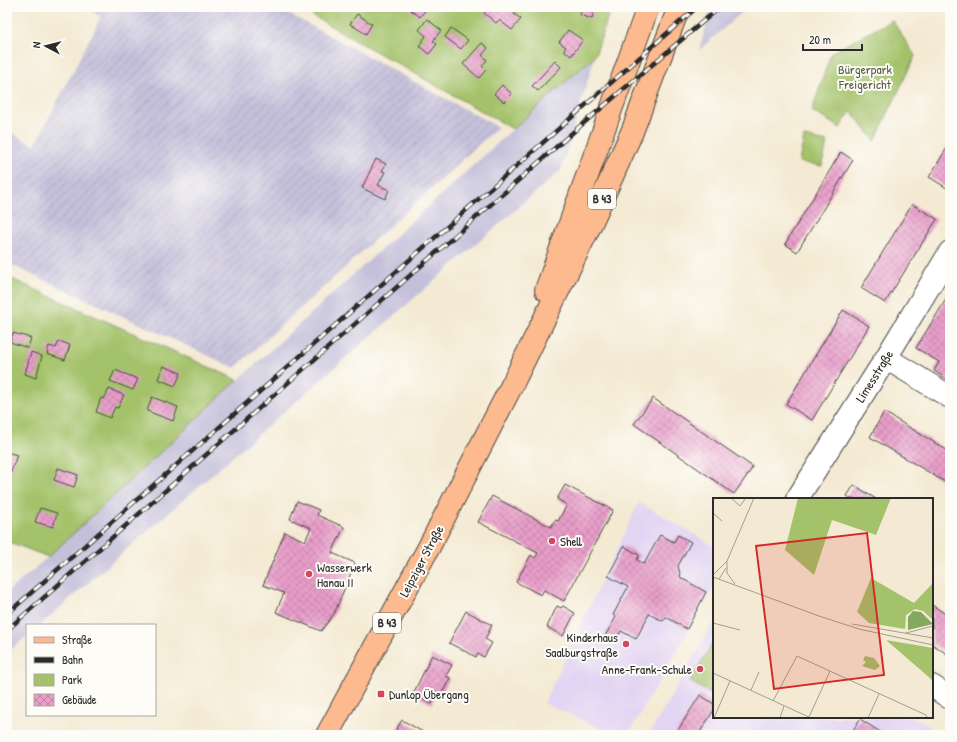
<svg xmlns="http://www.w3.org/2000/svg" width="957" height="742" viewBox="0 0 957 742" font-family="'Patrick Hand',sans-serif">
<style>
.built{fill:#e2d4f3}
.industrial{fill:url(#industrial-furrows)}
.railway{fill:#c5c0da}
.green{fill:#a4c26a;stroke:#68764a}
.building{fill:url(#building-cross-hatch)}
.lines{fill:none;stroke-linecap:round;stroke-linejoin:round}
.minor-casing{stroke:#494844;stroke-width:24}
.major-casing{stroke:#494844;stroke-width:24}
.highway-casing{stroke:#494844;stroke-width:24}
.minor{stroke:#fff;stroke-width:22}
.major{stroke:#fcba8e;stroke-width:22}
.highway{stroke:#fcba8e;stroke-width:22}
.rail-casing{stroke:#2b2b2b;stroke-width:4.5}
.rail{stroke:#fdfcf7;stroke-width:3;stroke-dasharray:9;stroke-linecap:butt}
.poi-dot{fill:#d1495b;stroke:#fdfcf7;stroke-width:1.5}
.labels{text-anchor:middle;stroke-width:4;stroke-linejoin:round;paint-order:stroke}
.shield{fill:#fdfcf7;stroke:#6a6a68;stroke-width:1}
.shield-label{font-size:12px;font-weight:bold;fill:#2b2b2b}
.park-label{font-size:13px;fill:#556041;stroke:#fdfcf7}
.street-label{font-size:13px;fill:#2b2b2b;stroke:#fdfcf7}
.poi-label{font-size:13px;fill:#2b2b2b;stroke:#fdfcf7;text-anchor:start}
.inset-road{fill:none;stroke:#a49e90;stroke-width:1}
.view{fill:#d62828;fill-opacity:0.15;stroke:#d62828;stroke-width:2}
.inset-edge{fill:none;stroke:#2b2b2b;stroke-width:2}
</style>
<defs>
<pattern id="industrial-furrows" width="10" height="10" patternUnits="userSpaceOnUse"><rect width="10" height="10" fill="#c5c0da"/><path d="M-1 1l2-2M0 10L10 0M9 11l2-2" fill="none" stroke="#a9a5bb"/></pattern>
<pattern id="building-cross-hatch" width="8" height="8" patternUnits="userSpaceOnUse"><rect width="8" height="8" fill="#e99eca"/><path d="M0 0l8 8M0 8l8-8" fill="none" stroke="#bd81a4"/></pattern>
</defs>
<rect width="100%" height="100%" fill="#fdfcf7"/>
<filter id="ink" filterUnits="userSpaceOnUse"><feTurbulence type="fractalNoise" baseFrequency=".025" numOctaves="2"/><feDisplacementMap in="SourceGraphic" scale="8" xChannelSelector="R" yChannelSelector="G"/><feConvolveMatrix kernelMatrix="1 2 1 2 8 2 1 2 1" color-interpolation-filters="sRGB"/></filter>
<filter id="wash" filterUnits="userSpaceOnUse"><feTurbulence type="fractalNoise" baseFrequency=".012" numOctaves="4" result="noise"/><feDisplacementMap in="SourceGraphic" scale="16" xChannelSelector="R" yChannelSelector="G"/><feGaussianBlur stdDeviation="0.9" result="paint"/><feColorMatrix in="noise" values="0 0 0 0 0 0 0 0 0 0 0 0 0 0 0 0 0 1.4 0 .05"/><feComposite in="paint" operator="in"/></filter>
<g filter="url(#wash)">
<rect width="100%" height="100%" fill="#f4ead3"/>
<!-- built -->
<path class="built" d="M639,502L714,546V586L628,735H615L544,703Z
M714,621V717H914L943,735H649Z"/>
<!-- industrial -->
<path class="industrial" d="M85,7H284L282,10L498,127L235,368L7,263V131L35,145L101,17Z"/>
<!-- railway -->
<path class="railway" d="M711,7H748L699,50L706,26Z
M595,56L561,170L40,625H27V636L7,653V592L48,557L238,380L513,129Z"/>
<!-- green -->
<path class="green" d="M300,7H611L595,56L513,129L299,8Z
M892,20L915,56L875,141L851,111L840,128L812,111L831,53Z
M804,137L827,142L822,166L799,162Z
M7,277L238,380L48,557L7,541Z
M714,641V696L690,681Z"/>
<g id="blocks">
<!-- building -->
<path class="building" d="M407,7H428L420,17Z
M489,7H519L514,14L521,19L512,30L499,20L496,23L484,13Z
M583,7H595L592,19L580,15Z
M357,14L372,24L366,34L350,24Z
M427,19L441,30L433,41L437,44L429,54L419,46L426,36L419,30Z
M451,28L468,40L461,49L445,37Z
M568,30L583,40L571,56L564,50L566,47L559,42Z
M482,43L488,48L482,55L487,60L482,66L486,70L479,78L463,64Z
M555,61L561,67L538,91L532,86Z
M502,85L512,94L504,102L494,94Z
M950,143V190L929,177Z
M841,152L853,160L797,252L785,244Z
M376,159L386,164L382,171L385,172L378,185L389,190L385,199L362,188Z
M912,204L937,219L885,303L861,288Z
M950,293V344L948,347L950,348V381L934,371L939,362L916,348Z
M843,310L869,326L812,420L786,404Z
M13,333L31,338L28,348L10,342Z
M59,341L70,345L65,360L47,354L49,346L56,348Z
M31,352L42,356L36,378L25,374Z
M163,366L181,373L175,386L158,379Z
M115,370L138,379L133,390L110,381Z
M109,389L124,395L118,408L115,407L110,418L96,412L101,398L104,399Z
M152,397L178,407L173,421L147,411Z
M653,398L753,467L734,494L634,424Z
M884,412L950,452V485L870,437Z
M7,452L17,455L11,472L7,471Z
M58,468L78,475L74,487L54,480Z
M565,485L613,510L564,601L544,590L541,595L516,582L531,555L535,558L538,553L478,522L492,496L551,527L555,520L558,521L567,505L557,499Z
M854,485L876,499H851L847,496Z
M297,501L319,510L317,515L344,527L332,553L355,563L334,614L321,631L276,612L284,593L263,585L285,532L305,541L311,528L290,519Z
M40,508L57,513L53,527L35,522Z
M660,535L674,542L678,535L691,542L678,566L681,578L706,592L687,629L666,617L663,621L649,614L636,639L621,631L615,641L605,636L616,617L613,615L628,587L608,576L624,546L639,555L637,560L644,564Z
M932,605L950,617V656L932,644Z
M557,606L561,608L563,606L575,613L563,636L547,627Z
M466,611L492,625L485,639L492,643L484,657L478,654L476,657L449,643Z
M432,655L452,665L446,676L450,678L440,697L436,695L432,704L413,694Z
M700,695L714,704V710L698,735H675Z
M860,719L885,735H850Z
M402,720L428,735H393Z"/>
</g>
</g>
<g filter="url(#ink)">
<use href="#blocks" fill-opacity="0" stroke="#494844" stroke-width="1"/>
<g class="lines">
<defs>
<path id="minor" d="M886,358L950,397
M797,499L886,358L950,252
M932,686L950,698"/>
<path id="major" d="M327,735L429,547L512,385"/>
<path id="highway" d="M546,290L648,7
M512,385L589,228L632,132L679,7"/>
</defs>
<!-- minor casing -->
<use href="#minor" class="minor-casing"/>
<!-- major casing -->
<use href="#major" class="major-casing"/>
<!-- highway casing -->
<use href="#highway" class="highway-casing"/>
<!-- minor -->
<use href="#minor" class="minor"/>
<!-- major -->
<use href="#major" class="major"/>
<!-- highway -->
<use href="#highway" class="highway"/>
<defs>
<path id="rail" d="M7,614L697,7
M7,630L572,133L720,7"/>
</defs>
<!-- rail casing -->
<use href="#rail" class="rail-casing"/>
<!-- rail -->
<use href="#rail" class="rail"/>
</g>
</g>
<!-- markers -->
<g class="poi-dot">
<circle cx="552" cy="541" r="4"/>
<circle cx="309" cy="574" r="4"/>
<circle cx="626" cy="644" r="4"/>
<circle cx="700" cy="669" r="4"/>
<rect x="377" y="690" width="8" height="8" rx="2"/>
</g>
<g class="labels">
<!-- shield labels -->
<g class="shield">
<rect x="588" y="189" width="28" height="20" rx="3"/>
<rect x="373" y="613" width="28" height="20" rx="3"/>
</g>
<g class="shield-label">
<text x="602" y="203">B 43</text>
<text x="387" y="627">B 43</text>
</g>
<!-- park labels -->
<g class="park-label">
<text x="865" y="74">Bürgerpark<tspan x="865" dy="15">Freigericht</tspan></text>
</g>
<!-- street labels -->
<g class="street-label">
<text transform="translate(874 376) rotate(-58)" y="5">Limesstraße</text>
<text transform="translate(421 561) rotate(-62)" y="5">Leipziger Straße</text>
</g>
<!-- poi labels -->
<g class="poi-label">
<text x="560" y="546">Shell</text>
<text x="317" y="572">Wasserwerk<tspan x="317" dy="15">Hanau II</tspan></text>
<text x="618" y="642" text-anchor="end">Kinderhaus<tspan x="618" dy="15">Saalburgstraße</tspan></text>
<text x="692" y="674" text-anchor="end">Anne-Frank-Schule</text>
<text x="389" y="699">Dunlop Übergang</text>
</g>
</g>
<!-- overview -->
<g transform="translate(713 498)">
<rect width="220" height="220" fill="#f4ead3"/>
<path d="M173,142L220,150V183L210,174Z" fill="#a4c26a"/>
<path d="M200,113L208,114L220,126L195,132V119Z" fill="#83a85e"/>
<path d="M85,0H178L163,37L119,22L101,77L72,52ZM158,80L201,105L220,85V122L210,113L202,111L193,117L192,131L156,125L144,114ZM152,158L161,160L167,168L162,172L149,168L153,164L150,162Z" fill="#a4c26a"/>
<path class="inset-road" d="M18,0L27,8L33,0M0,15L9,23M14,63V75L22,86M0,77L14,63L41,0M0,79L106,118M6,81L13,70M106,118L146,131L220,147M0,125L27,132M139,126L220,140M193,135L220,128M0,175L98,220M38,192L46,174M60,203L84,158L213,217L214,220M96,219L117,173M1,220L17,183M67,220L71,208M155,220L166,196"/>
<path class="view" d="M154,35L171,177L61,191L43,48Z"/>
<rect width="220" height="220" class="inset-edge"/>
</g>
<!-- margin -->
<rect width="957" height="742" fill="none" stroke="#fdfcf7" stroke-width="24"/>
<!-- legend -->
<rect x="26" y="624" width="130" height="92" fill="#fdfcf7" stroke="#a9a8a5"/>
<rect x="34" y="637" width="20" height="6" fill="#fcba8e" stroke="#a9a8a5"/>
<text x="62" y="644" font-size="12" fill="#2b2b2b">Straße</text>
<rect x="34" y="657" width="20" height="6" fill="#2b2b2b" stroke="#a9a8a5"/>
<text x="62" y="664" font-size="12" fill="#2b2b2b">Bahn</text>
<rect x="34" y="674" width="20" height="12" fill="#a4c26a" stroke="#a9a8a5"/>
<text x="62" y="684" font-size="12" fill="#2b2b2b">Park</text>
<rect x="34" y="694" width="20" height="12" fill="url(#building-cross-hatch)" stroke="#a9a8a5"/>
<text x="62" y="704" font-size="12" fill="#2b2b2b">Gebäude</text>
<!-- north arrow -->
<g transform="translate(46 46) rotate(277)" stroke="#fdfcf7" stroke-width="3" paint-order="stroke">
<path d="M0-3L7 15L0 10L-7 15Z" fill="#2b2b2b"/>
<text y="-6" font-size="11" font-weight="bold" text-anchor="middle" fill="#2b2b2b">N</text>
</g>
<!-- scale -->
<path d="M803 44v6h59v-6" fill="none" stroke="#2b2b2b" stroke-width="2"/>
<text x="809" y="44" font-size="12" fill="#2b2b2b" stroke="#fdfcf7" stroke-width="3" paint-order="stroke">20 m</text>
</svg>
